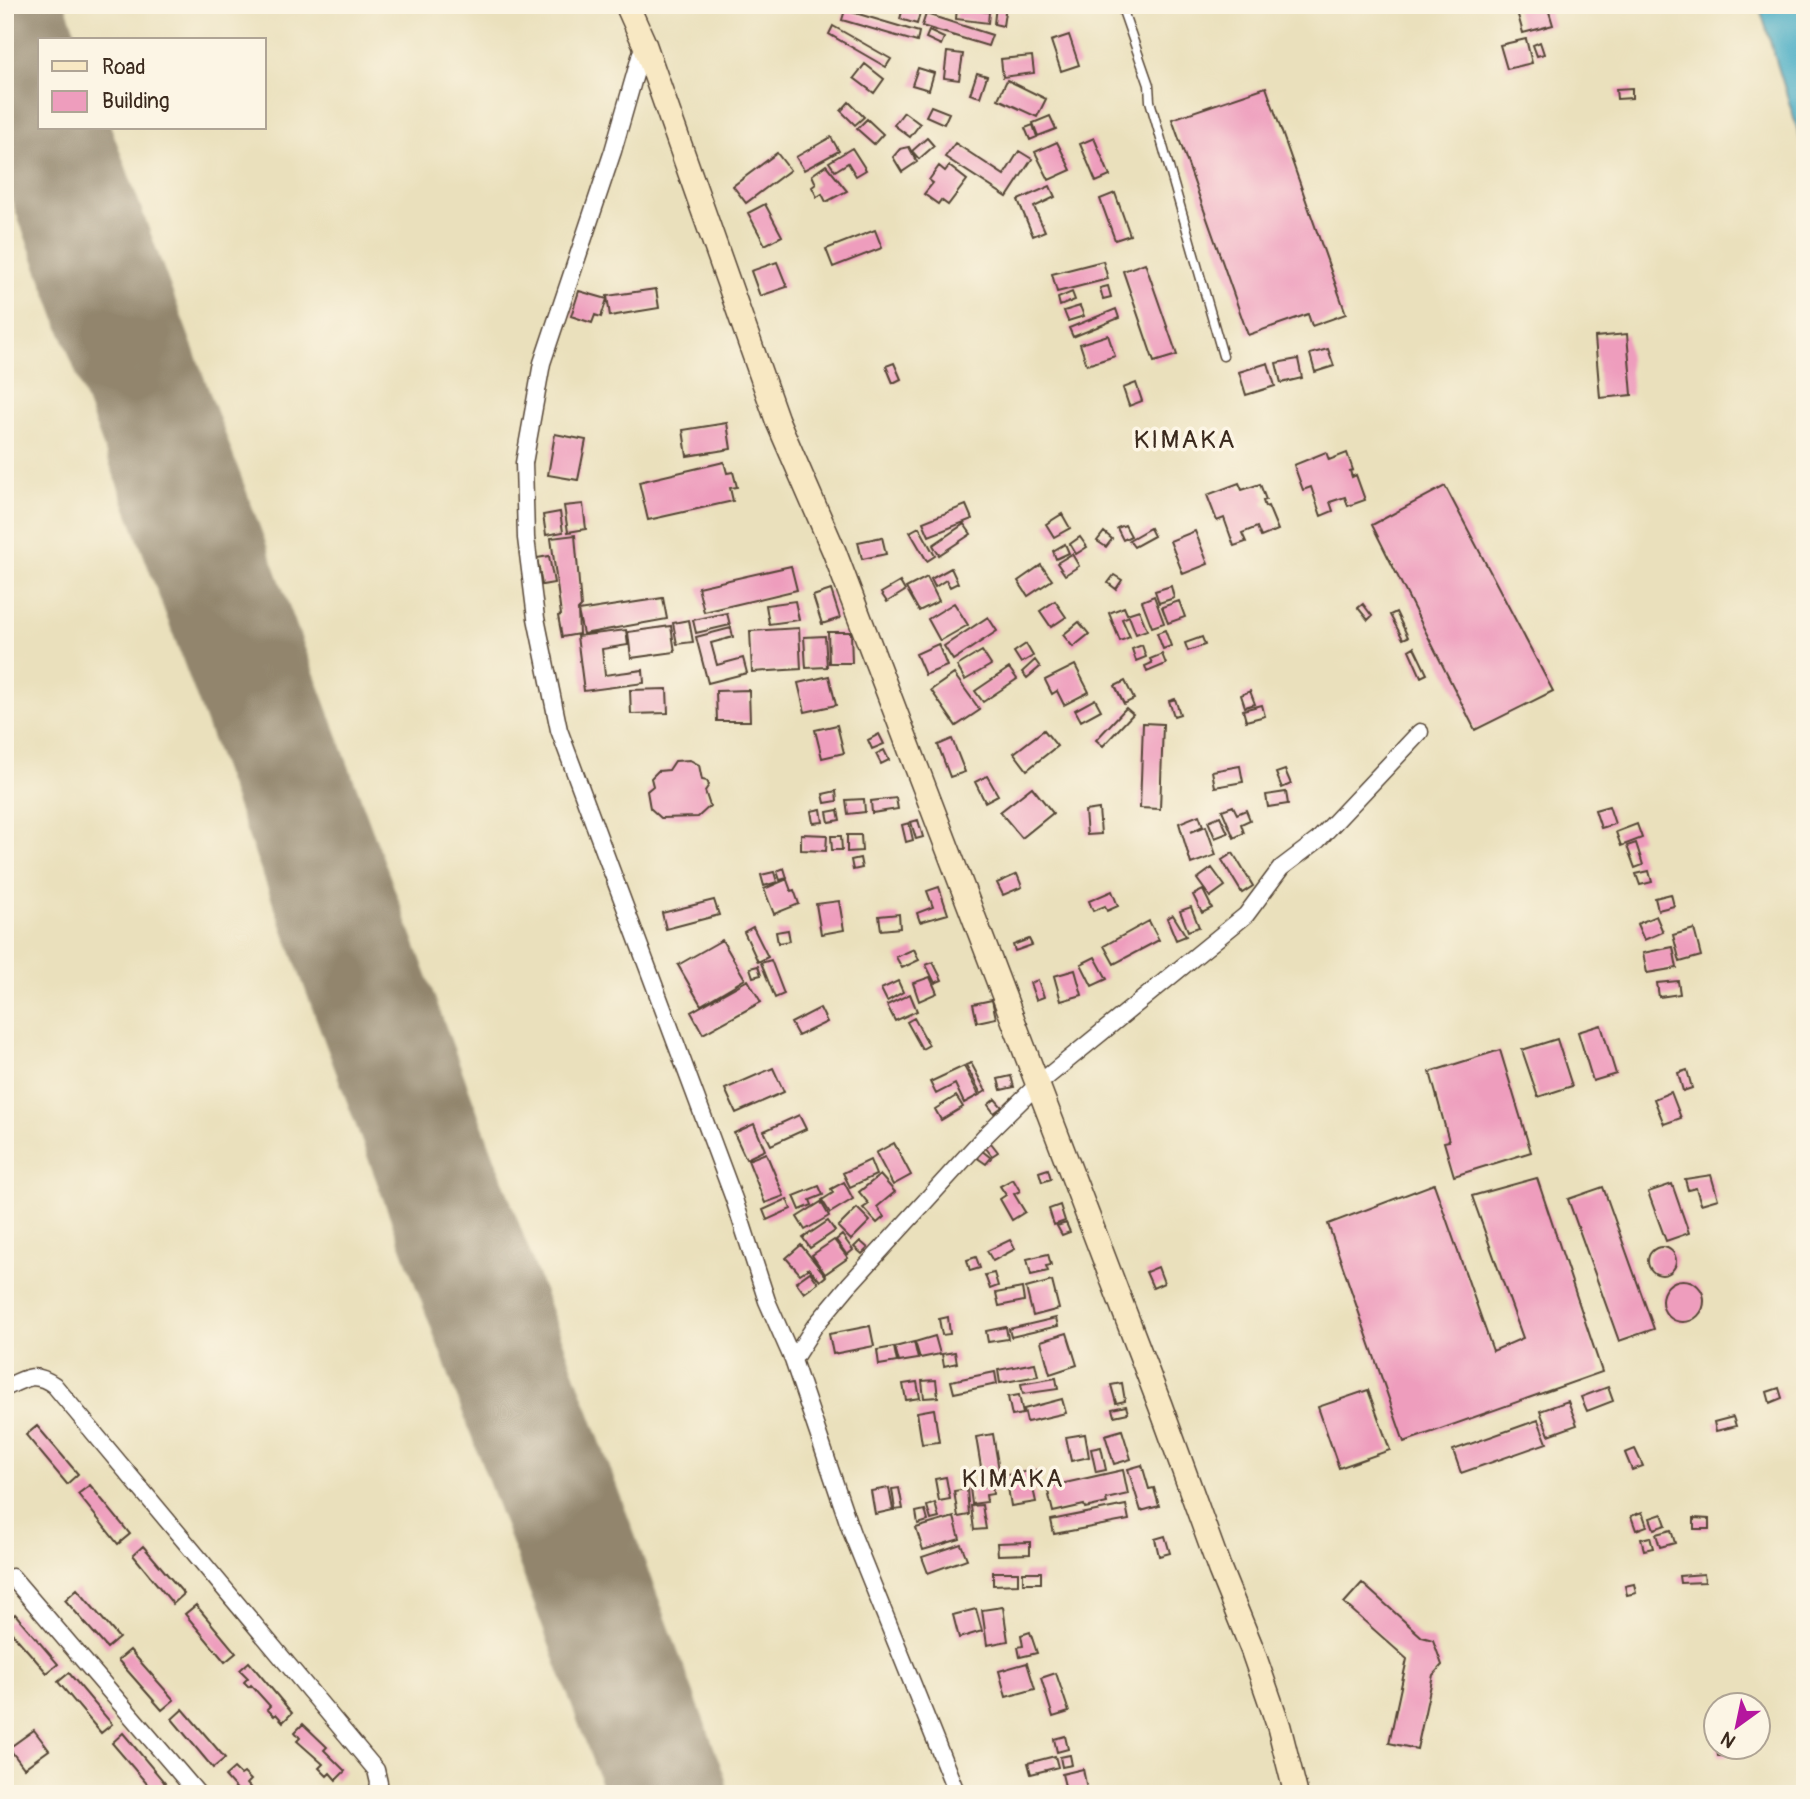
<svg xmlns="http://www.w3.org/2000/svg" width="1810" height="1799" viewBox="0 0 1810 1799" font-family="Pangolin,sans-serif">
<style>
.water{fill:#45abc4;stroke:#406a71;stroke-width:2}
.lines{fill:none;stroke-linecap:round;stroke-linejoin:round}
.runway{stroke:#92856d;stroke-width:119}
.building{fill:#ee9dbd}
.service-casing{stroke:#554536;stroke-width:11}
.minor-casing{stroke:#554536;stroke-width:19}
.secondary-casing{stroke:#554536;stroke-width:26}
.service{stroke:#fff;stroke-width:8}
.minor{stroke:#fff;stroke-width:16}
.secondary{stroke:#f8e8c3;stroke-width:23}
.labels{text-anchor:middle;stroke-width:7;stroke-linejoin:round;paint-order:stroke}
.quarter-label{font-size:26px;letter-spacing:2px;fill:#3b2a1e;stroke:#fcf5e5}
</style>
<rect width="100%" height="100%" fill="#fcf5e5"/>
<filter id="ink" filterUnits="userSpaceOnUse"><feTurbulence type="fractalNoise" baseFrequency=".0143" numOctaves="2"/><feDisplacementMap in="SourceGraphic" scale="14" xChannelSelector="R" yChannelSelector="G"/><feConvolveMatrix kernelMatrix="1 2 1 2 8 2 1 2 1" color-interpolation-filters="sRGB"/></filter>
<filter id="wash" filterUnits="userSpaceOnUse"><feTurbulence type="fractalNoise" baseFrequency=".00686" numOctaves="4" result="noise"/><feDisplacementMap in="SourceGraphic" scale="28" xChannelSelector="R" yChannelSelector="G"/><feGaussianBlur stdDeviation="1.57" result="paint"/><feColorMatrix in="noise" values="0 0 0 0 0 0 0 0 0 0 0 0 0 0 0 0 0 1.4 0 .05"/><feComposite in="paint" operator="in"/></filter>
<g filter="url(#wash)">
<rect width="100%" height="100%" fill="#eae0bc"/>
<!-- water -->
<path class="water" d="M1759,5H1805V154Z"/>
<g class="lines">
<!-- runway -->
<path class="runway" d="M5,13L40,107
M48,128L668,1794"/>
</g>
<g id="blocks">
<!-- building -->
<path class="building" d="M996,5H1006L1003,26L994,24Z
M1525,5H1547L1553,25L1523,33L1516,8Z
M903,8L920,13L917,24L900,19Z
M957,8L989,12L988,23L956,19Z
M845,10L919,32L917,42L842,20Z
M926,14L992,35L988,46L922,26Z
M833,26L891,59L886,67L829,34Z
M929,31L944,38L941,45L926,38Z
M1069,35L1079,65L1061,71L1051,41Z
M1526,39L1532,63L1507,69L1500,45Z
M1540,42L1544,54L1537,56L1533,45Z
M947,52L963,54L959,80L944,78Z
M1032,56L1034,73L1003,77L1001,59Z
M865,64L884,79L874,93L854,78Z
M918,68L934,73L929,90L912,85Z
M977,73L987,76L980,97L970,94Z
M1007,80L1046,99L1037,117L998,99Z
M1266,87L1346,314L1312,326L1308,314L1248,335L1172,119Z
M1632,88V98L1617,99L1616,89Z
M849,102L864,117L855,125L841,111Z
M931,106L949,113L944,124L926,116Z
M904,112L920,124L910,137L894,125Z
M1050,116L1056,129L1038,136L1033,123Z
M867,119L883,134L874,144L857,129Z
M1033,125L1037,137L1030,140L1025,128Z
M831,137L839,151L804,170L796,157Z
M927,138L934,146L919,159L912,151Z
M1094,138L1110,176L1096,182L1080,144Z
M1057,142L1071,170L1049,180L1035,152Z
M955,143L1004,175L1019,151L1032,159L1007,197L945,157Z
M909,147L917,162L902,172L893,157L900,149Z
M852,148L866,170L856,176L848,163L835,171L829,162Z
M777,153L790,170L746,203L733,186Z
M826,165L847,191L826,202L822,194L817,197L812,187L816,184L812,175Z
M939,166L945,171L949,166L967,180L948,205L941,200L938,204L924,194L933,183L929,180Z
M1050,186L1055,197L1034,207L1045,231L1033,236L1018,200Z
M1115,193L1130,235L1115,240L1100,199Z
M765,204L782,236L765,245L748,213Z
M875,230L882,248L833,267L826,249Z
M1103,261L1108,279L1057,292L1052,274Z
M777,262L787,287L760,296L751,271Z
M1145,263L1177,355L1154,362L1123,271Z
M1108,286L1111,297L1103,299L1100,288Z
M656,289L659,308L610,316L607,296Z
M579,291L607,299L601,317L595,315L592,323L571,316Z
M1072,292L1075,300L1060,306L1058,298Z
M1080,306L1084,316L1068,321L1064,311Z
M1116,309L1119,318L1073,337L1069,328Z
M1627,334L1632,395L1600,398L1595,337Z
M1108,335L1115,356L1087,365L1080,344Z
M1328,349L1334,366L1315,372L1310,354Z
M1298,359L1302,378L1281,383L1276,363Z
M894,363L901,379L893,383L886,366Z
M1268,363L1275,386L1246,395L1239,372Z
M1136,383L1142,401L1129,406L1123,388Z
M727,423L731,449L687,456L683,430Z
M555,434L586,440L578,480L548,475Z
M1326,452L1329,460L1347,453L1353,470L1350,471L1352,477L1356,475L1365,500L1348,506L1345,497L1330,502L1333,511L1321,516L1311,487L1303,490L1294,465Z
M724,462L727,473L733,472L737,487L730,488L733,501L648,520L639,482Z
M1239,483L1242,490L1260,484L1266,500L1263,501L1265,507L1268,506L1278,530L1261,537L1257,527L1242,533L1246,542L1234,546L1224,518L1217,521L1207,495Z
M1445,486L1553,691L1475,730L1372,525Z
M583,504L586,529L568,532L564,506Z
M966,505L972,519L929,536L923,522Z
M560,512L563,532L546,535L543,515Z
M1062,514L1070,528L1054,537L1046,524Z
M964,524L971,534L939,555L933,545Z
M1125,525L1131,536L1123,540L1117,528Z
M919,527L935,556L927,561L910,532Z
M1150,528L1154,536L1134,547L1129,540Z
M1195,531L1208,564L1183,574L1170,541Z
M1104,532L1112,539L1106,547L1097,541Z
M575,535L581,607L578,610L579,634L562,637L558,616L561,615L551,538Z
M882,537L886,554L862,559L858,542Z
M1080,537L1087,547L1076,554L1070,544Z
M1065,544L1069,553L1056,559L1053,551Z
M1072,554L1079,566L1065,575L1057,563Z
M549,556L554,583L542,585L537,558Z
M1041,565L1052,580L1028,596L1018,581Z
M791,566L797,590L704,612L698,587Z
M951,568L958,583L950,587L946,580L935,587L931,579Z
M1114,575L1122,580L1116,589L1108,583Z
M927,577L939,601L919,611L906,588Z
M900,582L905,591L887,602L881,593Z
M1171,586L1174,598L1159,603L1155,591Z
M831,590L840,618L822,624L813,596Z
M1154,596L1164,623L1152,627L1142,601Z
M663,598L667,619L583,634L578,611Z
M795,601L799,620L769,624L766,605Z
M1055,601L1066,617L1051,627L1040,611Z
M1179,601L1185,617L1168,623L1162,607Z
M954,603L968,625L940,641L928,619Z
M1363,604L1372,616L1368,620L1358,608Z
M1124,607L1127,614L1139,610L1147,630L1136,634L1129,616L1122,619L1130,637L1120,641L1109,613Z
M1396,612L1408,637L1403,639L1390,615Z
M727,613L730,625L696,633L693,620Z
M988,617L997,631L953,660L944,646Z
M689,620L693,642L677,644L673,623Z
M1079,622L1089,634L1073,647L1063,635Z
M671,626L675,652L631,658L628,632Z
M731,628L733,637L711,643L717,665L743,658L747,673L708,683L696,637Z
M799,628L801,669L752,672L750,631Z
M626,630L628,645L602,649L605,675L643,670L644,683L584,691L577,636Z
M1165,630L1171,646L1163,649L1157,633Z
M828,632H851L852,663H829Z
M825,636L827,667L806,668L804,637Z
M1202,637L1205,645L1188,651L1185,643Z
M938,644L947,666L925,675L916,654Z
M1026,644L1033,656L1021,663L1014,652Z
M1142,645L1146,657L1136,661L1132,649Z
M1414,647L1427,674L1421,677L1409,650Z
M982,651L991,665L965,680L957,666Z
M1162,654L1166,664L1147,672L1145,666L1152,663L1150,659Z
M1035,660L1040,667L1027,678L1022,672Z
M1075,665L1089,692L1064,705L1057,691L1052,694L1045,680Z
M1009,668L1017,679L983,702L975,691Z
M954,674L980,710L956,726L931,690Z
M829,676L836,705L805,712L798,683Z
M1125,681L1134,699L1124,704L1115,686Z
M667,689L668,713L631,714L630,690Z
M749,690L750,721H717L716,691Z
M1250,691L1255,704L1245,707L1241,695Z
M1095,699L1101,710L1081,721L1075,710Z
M1175,699L1180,714L1174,716L1169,701Z
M1262,705L1265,716L1246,721L1243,710Z
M1126,708L1133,714L1103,746L1096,740Z
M1143,723L1163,724L1160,809L1140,808Z
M837,725L844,753L822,758L815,730Z
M1044,730L1057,746L1027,770L1014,753Z
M879,734L884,744L872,749L868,740Z
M952,739L965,772L950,777L938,745Z
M884,750L889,760L881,764L876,754Z
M690,760L699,765L702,780L707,781L709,785L705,791L710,806L698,817L661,818L650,808L647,791L653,786L651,778L658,771L669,770L675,761Z
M1240,766L1243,782L1215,787L1212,771Z
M1285,770L1291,784L1282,788L1276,773Z
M987,776L998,795L985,802L975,782Z
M1032,787L1053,813L1022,838L1000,812Z
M836,791L837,801L825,803L823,794Z
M1286,792L1288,804L1268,807L1266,795Z
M896,798L898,809L872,813L871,801Z
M864,799L865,812L848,814L846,800Z
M1233,806L1237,814L1246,810L1250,820L1241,824L1244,833L1234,838L1222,810Z
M1609,806L1615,824L1601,828L1595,810Z
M821,809L823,822L813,823L811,811Z
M1099,809L1101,834L1087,835L1085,811Z
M838,810L840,820L829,822L827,812Z
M1199,815L1203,826L1191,832L1206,826L1216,855L1191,864L1179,823Z
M1220,816L1228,833L1215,838L1208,821Z
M918,820L923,837L916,839L911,822Z
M909,823L913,840L906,842L902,825Z
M1637,824L1642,838L1621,846L1616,832Z
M801,834L827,835L826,851L801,850Z
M847,835H861L862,851L847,852Z
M831,836H841L842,850H832Z
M1636,843L1643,865L1635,868L1627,846Z
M1233,853L1253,886L1242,893L1222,860Z
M860,858L862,868L853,870L851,860Z
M784,868L787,878L780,880L777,871Z
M1212,868L1225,886L1210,897L1197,879Z
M1649,871L1652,882L1640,885L1636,874Z
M774,872L777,882L764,886L761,875Z
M1017,874L1022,887L1003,895L997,883Z
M785,880H787L791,891L794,890L799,904L774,914L764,889Z
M939,887L948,914L920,922L917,913L933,907L927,891Z
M1203,890L1212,908L1202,913L1193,895Z
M1112,891L1118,906L1107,911L1105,906L1093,911L1089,901Z
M1671,894L1674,906L1658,910L1655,898Z
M714,900L719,915L666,929L662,913Z
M839,901L844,930L821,934L816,904Z
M1191,907L1199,927L1188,931L1180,911Z
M899,914L900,928L881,930L879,916Z
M1173,915L1186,936L1176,940L1167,918Z
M1656,916L1663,932L1644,940L1637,924Z
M1149,921L1159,940L1114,964L1104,946Z
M753,927L768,957L758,962L744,932Z
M1694,929L1701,956L1680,962L1673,935Z
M788,930L790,941L778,943L776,932Z
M1029,939L1032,945L1015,951L1013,945Z
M722,940L745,979L701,1005L678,965Z
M1673,947L1677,968L1647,973L1643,953Z
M914,949L919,960L902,968L896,957Z
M1095,957L1107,979L1092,986L1081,964Z
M771,960L784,994L775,998L761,963Z
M933,962L942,980L935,983L926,965Z
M758,966L761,975L753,977L750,968Z
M1075,970L1082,995L1061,1001L1054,976Z
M930,977L937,993L919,1001L913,983Z
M748,980L761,1002L703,1034L691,1012Z
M1038,980L1044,997L1036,1000L1030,983Z
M898,981L903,992L887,1001L881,989Z
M1678,981L1680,994L1659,997L1657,983Z
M910,994L917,1011L895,1021L887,1005Z
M992,1000L996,1018L977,1022L973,1004Z
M820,1008L827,1022L798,1036L791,1023Z
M914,1018L929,1045L922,1049L907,1022Z
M1601,1025L1616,1074L1593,1081L1578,1032Z
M1557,1039L1572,1086L1538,1097L1522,1050Z
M1500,1050L1531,1152L1454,1176L1444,1142L1449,1141L1430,1072Z
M971,1063L986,1091L981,1094L966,1065Z
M964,1066L979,1095L964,1103L955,1084L936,1094L930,1082Z
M773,1068L784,1092L736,1113L725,1089Z
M1687,1070L1692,1088L1683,1091L1678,1073Z
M1011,1076L1014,1087L1001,1090L998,1079Z
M1671,1092L1681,1118L1664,1124L1654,1099Z
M956,1096L963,1107L941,1120L935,1109Z
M995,1099L1002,1107L994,1113L988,1105Z
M799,1115L806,1129L771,1145L764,1131Z
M754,1124L765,1150L746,1159L734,1133Z
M894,1143L911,1175L893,1185L876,1153Z
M991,1143L998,1152L992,1156L985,1147Z
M981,1150L991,1158L986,1164L976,1157Z
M766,1153L784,1196L765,1203L748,1160Z
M870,1160L876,1175L850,1187L843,1173Z
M1048,1169L1051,1179L1042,1182L1039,1172Z
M880,1175L895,1192L877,1207L884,1217L877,1223L863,1208L869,1204L859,1192Z
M1711,1175L1718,1199L1701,1204L1696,1188L1688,1190L1685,1179Z
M1537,1178L1602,1372L1404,1442L1328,1224L1434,1184L1493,1351L1523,1338L1472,1196Z
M1013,1179L1020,1191L1014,1194L1025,1212L1012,1220L1000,1199L1006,1195L1000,1186Z
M844,1182L853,1199L830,1213L822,1200L833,1193L831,1189Z
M1672,1184L1689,1233L1666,1241L1648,1192Z
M819,1186L823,1195L810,1200L812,1205L800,1210L794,1196Z
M1603,1187L1654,1329L1619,1341L1568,1199Z
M787,1199L791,1209L767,1220L763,1210Z
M821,1202L829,1216L805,1230L797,1217Z
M1060,1205L1065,1221L1054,1225L1049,1209Z
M857,1208L870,1221L851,1240L838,1227Z
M828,1221L835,1231L810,1248L803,1238Z
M1066,1223L1070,1232L1062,1235L1057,1226Z
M842,1235L853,1250L847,1255L836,1240Z
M834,1240L848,1258L825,1274L812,1255Z
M1010,1240L1015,1249L993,1261L987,1251Z
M860,1241L868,1248L862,1254L854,1247Z
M801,1245L826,1276L820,1281L809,1268L800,1274L786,1258Z
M1648 1261a14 14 0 1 1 28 0a14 14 0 1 1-28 0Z
M1048,1254L1051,1265L1046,1266L1048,1271L1031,1275L1027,1259Z
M976,1257L980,1268L970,1271L967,1260Z
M1158,1267L1164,1283L1153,1288L1146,1272Z
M810,1272L818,1283L804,1293L796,1282Z
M994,1273L998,1286L990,1289L985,1275Z
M1662 1301a21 21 0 1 1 42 0a21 21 0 1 1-42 0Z
M1052,1281L1059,1309L1033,1316L1026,1288Z
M1022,1288L1024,1301L999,1306L996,1293Z
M948,1317L950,1334L942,1335L939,1319Z
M1056,1318L1058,1326L1011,1337L1009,1329Z
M870,1326L874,1346L833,1354L829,1334Z
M1006,1327L1008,1339L988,1342L986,1331Z
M1067,1333L1077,1365L1050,1374L1041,1341Z
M935,1336L940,1354L920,1358L915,1342Z
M914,1342L918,1359L899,1362L895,1347Z
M894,1347L897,1362L879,1365L877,1350Z
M955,1352L957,1363L944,1366L942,1354Z
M1035,1363L1038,1376L1000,1383L998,1370Z
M995,1372L997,1384L954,1393L951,1381Z
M1056,1378L1058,1389L1023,1394L1021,1384Z
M936,1380L938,1397L924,1398L922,1381Z
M917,1382L920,1398L906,1400L903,1384Z
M1122,1383L1125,1401L1116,1403L1111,1385Z
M1608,1387L1613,1401L1587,1411L1581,1397Z
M1779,1388L1782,1398L1770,1403L1767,1392Z
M1368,1390L1390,1450L1339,1468L1318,1407Z
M1019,1395L1023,1414L1012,1416L1008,1397Z
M1062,1399L1066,1413L1027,1422L1024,1409Z
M1568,1401L1577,1425L1549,1435L1540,1411Z
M1126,1406L1128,1413L1114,1416L1112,1409Z
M934,1409L939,1442L922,1444L917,1412Z
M1733,1417L1736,1426L1716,1431L1714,1422Z
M1538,1420L1547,1443L1461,1473L1453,1450Z
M37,1426L78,1474L67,1484L26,1435Z
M1122,1430L1131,1459L1114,1464L1105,1435Z
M993,1434L999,1470L982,1473L976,1437Z
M1085,1434L1089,1457L1071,1461L1066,1437Z
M1101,1447L1106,1470L1096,1472L1091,1449Z
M1635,1449L1643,1466L1632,1470L1625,1453Z
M1142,1465L1149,1489L1154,1488L1159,1506L1141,1511L1128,1469Z
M1036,1470L1038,1483L1032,1484L1036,1502L1011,1506L1006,1475Z
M1123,1470L1128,1494L1106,1499L1107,1503L1085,1508L1084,1505L1053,1512L1047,1487Z
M1003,1471L1005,1481L982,1484L981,1475Z
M946,1477L950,1499L939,1501L935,1479Z
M90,1485L130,1534L118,1544L78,1494Z
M992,1485L993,1494L986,1495L987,1502L972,1504L970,1488Z
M889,1488L893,1510L875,1514L871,1491Z
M899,1488L903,1509L895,1510L892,1489Z
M967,1489L969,1515L958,1517L954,1491Z
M935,1503L939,1518L931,1520L927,1506Z
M982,1505L986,1529L974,1530L971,1506Z
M1126,1505L1129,1520L1054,1534L1051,1520Z
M925,1510L928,1521L918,1524L916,1512Z
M1642,1512L1647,1526L1636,1530L1631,1516Z
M1662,1514L1666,1525L1654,1529L1650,1518Z
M954,1517L960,1539L923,1550L916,1528Z
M1694,1518L1709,1519V1529H1694Z
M1671,1530L1675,1543L1660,1547L1656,1534Z
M1165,1536L1170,1553L1159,1556L1155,1539Z
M1650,1537L1653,1548L1644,1550L1641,1539Z
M1030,1542V1554L998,1555L997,1543Z
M961,1544L967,1559L928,1573L922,1557Z
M143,1546L184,1594L173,1604L133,1555Z
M993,1572H1018V1584L993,1585Z
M1023,1572H1041V1583H1023Z
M1704,1574L1705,1582L1680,1583L1679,1576Z
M1362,1583L1422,1637L1433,1640L1442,1665L1433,1675L1417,1749L1389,1743L1407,1659L1344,1603Z
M1634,1584L1636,1593L1627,1595L1625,1586Z
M77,1589L119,1638L107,1648L65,1600Z
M196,1605L236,1653L225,1662L185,1614Z
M1003,1607L1008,1641L987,1645L982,1610Z
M976,1609L982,1631L959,1638L953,1615Z
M15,1614L58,1664L47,1673L5,1625Z
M1030,1632L1037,1653L1020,1657L1018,1647L1023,1646L1021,1635Z
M130,1650L174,1700L162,1710L118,1660Z
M249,1662L292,1713L283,1722L276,1714L274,1716L267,1709L270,1706L251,1685L249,1687L244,1682L248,1678L240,1670Z
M1027,1663L1035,1689L1006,1697L999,1671Z
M69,1673L112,1724L101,1733L58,1682Z
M1056,1673L1069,1712L1053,1717L1041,1678Z
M183,1709L225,1758L213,1768L172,1719Z
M303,1724L327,1747L324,1750L345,1771L336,1780L330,1773L327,1776L319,1768L323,1764L297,1741L300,1738L295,1732Z
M34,1730L49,1750L24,1768L9,1748Z
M123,1733L165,1783L154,1792L112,1743Z
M1065,1736L1068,1749L1057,1752L1054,1739Z
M1717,1747H1731L1730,1756H1718Z
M1070,1755L1072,1765L1062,1767L1060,1757Z
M1055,1756L1058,1767L1031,1774L1028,1763Z
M234,1768L241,1775L244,1773L251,1780L247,1784L256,1794H241L225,1776Z
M1083,1769L1088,1794H1067L1062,1774Z"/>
</g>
</g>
<g filter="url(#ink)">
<use href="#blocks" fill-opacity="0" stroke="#554536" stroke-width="2"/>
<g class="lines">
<defs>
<path id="service" d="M1121,5L1149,85L1150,101L1223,356"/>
<path id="minor" d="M644,43L613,151L542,363L524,463L526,538L536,618L559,730L734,1199L767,1301L793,1360
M5,1388C25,1378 35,1371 54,1385L376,1770L379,1783L377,1794
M12,1577L198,1794
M957,1794L851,1531L793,1360L814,1327L849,1285L985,1136L1037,1085L1246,915L1281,868L1318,840L1420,732"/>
<path id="secondary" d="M627,5L644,43L777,420L834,551L1160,1405L1220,1570L1252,1649L1279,1727L1296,1794"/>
</defs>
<!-- service casing -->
<use href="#service" class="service-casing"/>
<!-- minor casing -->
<use href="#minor" class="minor-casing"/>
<!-- secondary casing -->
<use href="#secondary" class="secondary-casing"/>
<!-- service -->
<use href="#service" class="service"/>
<!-- minor -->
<use href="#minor" class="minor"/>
<!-- secondary -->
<use href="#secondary" class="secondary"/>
</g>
</g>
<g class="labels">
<!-- quarter labels -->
<g class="quarter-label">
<text x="1185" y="448">KIMAKA</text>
<text x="1013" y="1487">KIMAKA</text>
</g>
</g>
<!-- margin -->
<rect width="1810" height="1799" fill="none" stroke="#fcf5e5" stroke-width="28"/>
<!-- legend -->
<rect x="38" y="38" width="228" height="91" fill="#fcf5e5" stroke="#afa495" stroke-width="2"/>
<rect x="52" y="61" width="35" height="10" fill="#f8e8c3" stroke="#afa495" stroke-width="2"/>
<text x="102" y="74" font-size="21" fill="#3b2a1e">Road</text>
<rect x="52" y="91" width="35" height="21" fill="#ee9dbd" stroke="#afa495" stroke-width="2"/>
<text x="102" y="108" font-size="21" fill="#3b2a1e">Building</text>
<!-- north arrow -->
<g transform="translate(1737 1726) rotate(213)"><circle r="33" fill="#fcf5e5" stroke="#afa495" stroke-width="2"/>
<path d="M0-5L12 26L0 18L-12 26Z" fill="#b5179e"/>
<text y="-10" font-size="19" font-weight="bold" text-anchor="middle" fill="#3b2a1e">N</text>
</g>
</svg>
